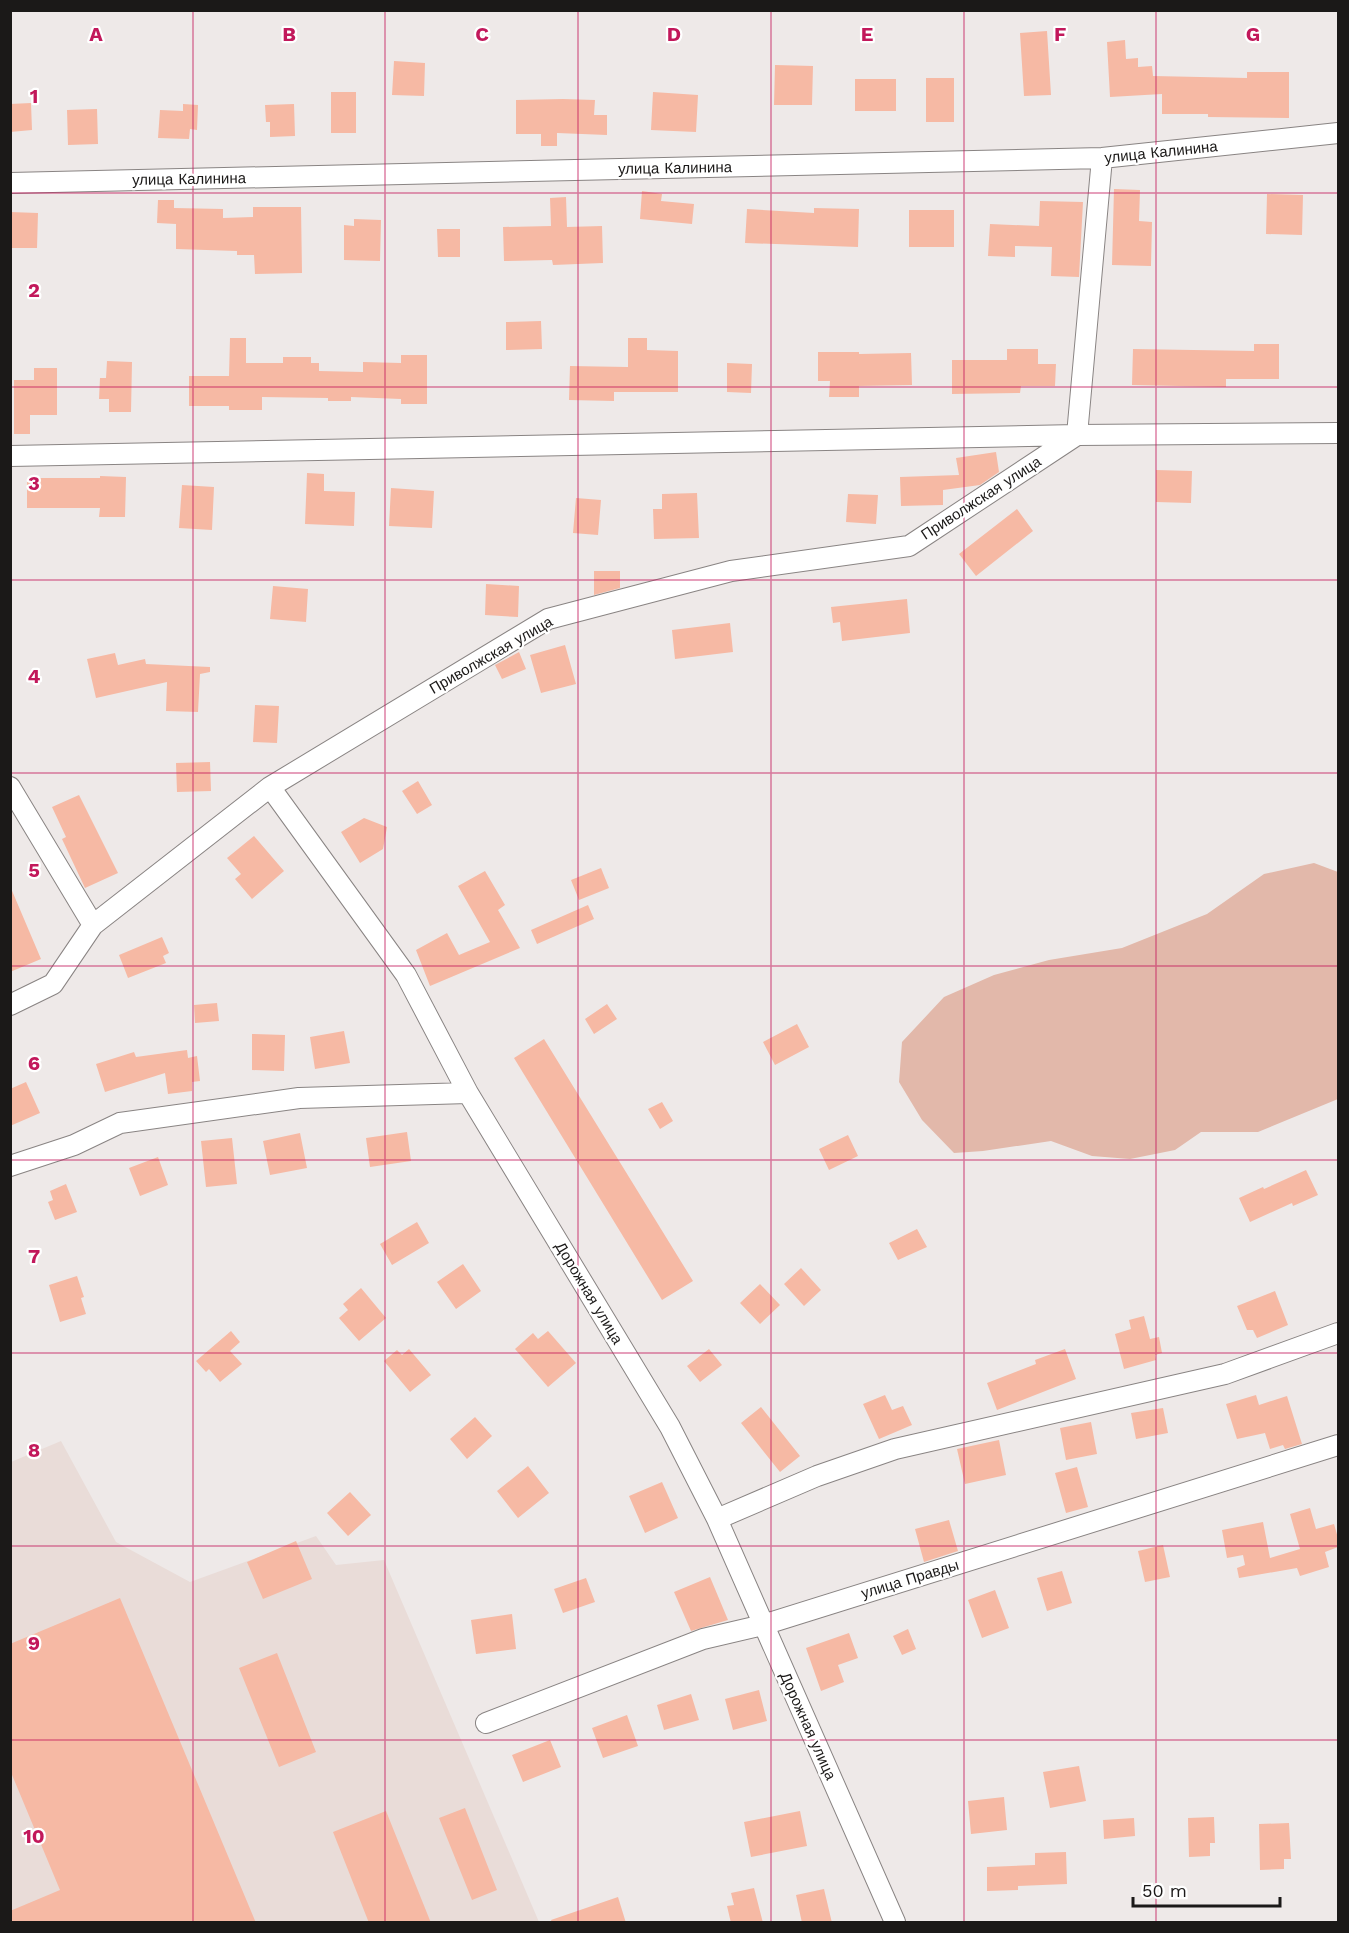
<svg xmlns="http://www.w3.org/2000/svg" width="1349" height="1933" viewBox="0 0 1349 1933" font-family="'Work Sans',sans-serif">
<style>
.built{fill:#e9dcd8}
.green{fill:#e2b8aa}
.building{fill:#f6b9a4}
.lines{fill:none;stroke-linecap:round;stroke-linejoin:round}
.street-casing{stroke:#898483;stroke-width:22}
.street{stroke:#fff;stroke-width:20}
.grid{fill:none;stroke:#c2185b;stroke-width:1.5;stroke-opacity:0.55}
.labels{text-anchor:middle;stroke-width:4.5;stroke-linejoin:round;paint-order:stroke}
.street-label{font-size:15px;fill:#1b1918;stroke:#fff}
.grid-label{font-size:20px;text-anchor:middle;font-weight:bold;fill:#c2185b;stroke:#fff;stroke-width:4.5;stroke-linejoin:round;paint-order:stroke}
</style>
<rect width="100%" height="100%" fill="#eee9e8"/>
<!-- built -->
<path class="built" d="M61,1441L116,1542L190,1582L316,1536L336,1565L384,1560L539,1922H11V1462Z"/>
<!-- green -->
<path class="green" d="M1314,863L1338,872V1099L1258,1132H1201L1175,1150L1130,1159L1092,1156L1051,1141L983,1151L954,1153L922,1120L899,1082L902,1042L944,997L994,975L1049,960L1122,948L1207,914L1264,874Z"/>
<!-- building -->
<path class="building" d="M1047,31L1051,95L1024,96L1020,33Z
M1125,40L1126,59L1138,58V67L1152,66L1153,76L1247,78V72H1289V118L1208,117V114H1162V94L1110,97L1107,42Z
M394,61L425,63L424,96L392,95Z
M775,65L813,66L812,105H774Z
M926,78H954V122H926Z
M855,79H896V111H855Z
M331,92H356V133H331Z
M653,92L698,95L696,132L651,130Z
M563,99L595,100L594,115H607V135L557,133V146H541V134H516V100Z
M31,103L32,130L10,132V104Z
M183,104L198,105L197,130L190,129L189,139L158,138L160,110L183,111Z
M294,104L295,136L270,137V122H266L265,105Z
M97,109L98,144L68,145L67,110Z
M1114,189L1140,190L1139,221L1152,222L1151,266L1112,265Z
M642,191L662,194L661,201L694,204L692,224L640,219Z
M1267,194L1303,195L1302,235L1266,234Z
M566,197L567,227L602,226L603,263L553,265L552,260L504,261L503,227L551,226L550,198Z
M158,200H174V208L223,209V218L253,217V207H301L302,273L255,274L254,255H237V251L176,249V224L157,223Z
M1040,201L1083,202L1079,277L1051,276L1052,247L1015,246V257L988,256L990,224L1039,226Z
M814,208L859,209L858,247L745,243L747,209L814,213Z
M909,210H954V247H909Z
M10,212L38,213L37,248H10Z
M354,219L381,220L380,261L344,260V225L354,226Z
M437,229H460V257H438Z
M541,321L542,349L506,350V322Z
M230,338H246V363H283V357H311V363H319V371L363,372V362L401,363V355H427V404H401V399L351,397V401H328V398L262,397V410H229V406H189V376H229Z
M628,338H647V350L678,351V392H614V401L569,400L570,366L628,367Z
M1254,344H1279V379H1226V387L1132,385L1133,349L1254,351Z
M1007,349H1038V364H1056L1055,386H1021L1020,393L952,394V360H1007Z
M818,352H859V354L911,353L912,385L859,386V397H829L830,381H818Z
M107,361L132,362L131,412H109V399H99L100,378H106Z
M727,363L752,364L751,393L727,392Z
M34,368H57V415H30V434H14V380H34Z
M996,452L999,472L980,485L943,490V505L901,506L900,477L959,475L956,458Z
M1156,470L1192,471L1191,503L1156,502Z
M307,473L324,474V491L355,492L354,526L305,524Z
M100,476L126,477L125,517H99L100,508H27V478H100Z
M182,485L214,487L212,530L179,528Z
M391,488L434,491L432,528L389,526Z
M697,493L699,538L654,539L653,509H662V494Z
M848,494L878,495L876,524L846,522Z
M576,498L601,500L598,535L573,533Z
M1017,509L1033,531L976,576L959,554Z
M594,571H620V588L594,595Z
M486,584L519,586L518,617L485,615Z
M273,586L308,589L306,622L270,619Z
M907,599L910,633L842,641L840,622L833,623L831,607Z
M730,623L733,652L675,659L672,630Z
M565,645L576,684L541,693L530,655Z
M519,652L526,669L502,679L495,665Z
M115,653L118,665L145,659L146,664L210,667V672L200,674L198,712L166,711L167,682L96,698L87,659Z
M255,705L279,706L277,743L253,742Z
M210,762L211,791L177,792L176,763Z
M418,781L432,805L417,814L402,791Z
M79,795L118,873L85,888L62,839L66,837L52,807Z
M364,818L387,827L383,849L360,863L341,832Z
M254,836L284,871L252,899L235,879L241,874L227,858Z
M601,868L609,888L579,900L571,880Z
M485,871L505,905L498,910L520,948L430,986L416,950L447,933L459,955L490,942L458,886Z
M10,886L41,959L10,972Z
M588,905L594,919L537,944L531,930Z
M162,937L169,953L163,956L166,963L128,978L119,955Z
M217,1003L219,1021L195,1023L194,1005Z
M607,1004L617,1019L594,1034L585,1019Z
M797,1024L809,1047L775,1065L763,1042Z
M344,1031L350,1063L315,1069L310,1037Z
M252,1034L285,1035L284,1071L252,1070Z
M544,1039L693,1281L662,1300L514,1058Z
M187,1050L188,1058L197,1056L200,1081L192,1082V1091L168,1094L165,1073L105,1092L96,1064L134,1052L136,1057Z
M26,1082L40,1113L10,1126V1089Z
M662,1102L673,1121L660,1129L648,1109Z
M407,1132L411,1161L370,1167L366,1138Z
M300,1133L307,1168L270,1175L263,1141Z
M848,1135L858,1156L829,1170L819,1149Z
M232,1138L237,1184L206,1187L201,1141Z
M158,1157L168,1185L140,1196L129,1168Z
M1306,1170L1318,1195L1293,1206L1292,1203L1250,1222L1239,1198L1263,1187L1264,1189Z
M66,1184L77,1212L55,1220L48,1202L53,1200L50,1191Z
M417,1222L429,1243L392,1265L380,1244Z
M917,1229L927,1247L898,1260L889,1243Z
M463,1264L481,1291L456,1309L437,1282Z
M801,1268L821,1290L804,1306L784,1284Z
M77,1276L84,1297L81,1298L86,1314L60,1322L49,1285Z
M760,1284L780,1305L760,1324L740,1303Z
M361,1288L386,1318L359,1341L339,1318L348,1310L343,1304Z
M1275,1291L1288,1325L1257,1338L1253,1330H1247L1237,1306Z
M1144,1316L1150,1339L1159,1337L1162,1353L1155,1355L1156,1360L1124,1369L1115,1334L1131,1329L1129,1320Z
M231,1331L240,1342L230,1351L242,1364L220,1382L209,1369L206,1372L196,1361Z
M548,1331L576,1363L548,1387L515,1349L533,1333L538,1339Z
M409,1349L431,1375L410,1392L384,1361L397,1350L402,1355Z
M709,1349L722,1365L700,1382L687,1366Z
M1065,1349L1076,1379L997,1410L987,1383L1036,1364L1035,1360Z
M885,1395L892,1410L903,1406L912,1425L879,1439L863,1404Z
M1256,1395L1259,1405L1287,1396L1302,1444L1285,1449L1283,1445L1270,1449L1265,1433L1237,1439L1226,1404Z
M761,1407L800,1456L780,1472L741,1423Z
M1163,1408L1168,1433L1136,1439L1131,1413Z
M475,1417L492,1436L467,1459L450,1439Z
M1091,1422L1097,1454L1066,1460L1060,1428Z
M999,1440L1006,1475L965,1484L957,1449Z
M528,1466L549,1493L518,1518L497,1491Z
M1077,1467L1088,1507L1066,1513L1055,1473Z
M662,1482L678,1518L645,1533L629,1496Z
M350,1492L371,1515L348,1536L327,1513Z
M1310,1508L1316,1529L1334,1524L1338,1538V1547L1325,1552L1329,1567L1300,1576L1297,1568L1239,1578L1237,1568L1245,1565L1243,1555L1227,1558L1222,1530L1263,1522L1270,1558L1300,1549L1290,1514Z
M949,1520L958,1551L924,1562L915,1529Z
M296,1541L312,1579L263,1599L247,1562Z
M1163,1545L1170,1577L1145,1582L1138,1551Z
M1062,1571L1072,1603L1047,1611L1037,1578Z
M710,1577L728,1620L691,1631L674,1592Z
M586,1578L595,1602L563,1613L554,1589Z
M995,1590L1009,1628L982,1638L968,1600Z
M120,1598L256,1923H10V1911L60,1890L10,1770V1644Z
M512,1614L516,1649L476,1654L471,1620Z
M908,1629L916,1649L902,1655L893,1636Z
M849,1633L858,1658L838,1665L844,1682L821,1691L806,1648Z
M277,1653L316,1752L279,1767L239,1668Z
M759,1690L767,1721L733,1730L725,1699Z
M691,1694L699,1720L664,1730L657,1705Z
M627,1715L638,1746L603,1758L592,1728Z
M550,1740L561,1767L523,1782L512,1755Z
M1079,1766L1086,1801L1050,1808L1043,1772Z
M1004,1797L1007,1830L971,1834L968,1801Z
M465,1808L497,1890L472,1900L439,1818Z
M386,1811L431,1923H369L333,1832Z
M800,1811L807,1846L751,1857L744,1822Z
M1214,1817L1215,1843H1210V1856L1189,1857L1188,1818Z
M1134,1818L1135,1836L1104,1839L1103,1820Z
M1289,1823L1291,1859H1284V1869L1260,1870L1259,1824Z
M1066,1852L1067,1884L1018,1886V1890L987,1891V1867L1035,1865V1853Z
M754,1888L763,1923H731L727,1906L734,1905L731,1893Z
M824,1889L832,1923H802L796,1895Z
M618,1897L626,1923H552L551,1920Z"/>
<g class="lines">
<defs>
<path id="street" d="M10,183L1102,158L1338,133
M10,456L1077,435L1338,433
M10,787L93,925
M270,787L406,975L468,1093
M10,1005L53,984L93,925L270,787L548,619L731,571L909,546L1077,435L1102,158
M10,1166L74,1145L120,1123L299,1098L468,1093L670,1427L717,1519L895,1922
M717,1519L817,1476L895,1449L1225,1374L1338,1333
M486,1723L703,1639L763,1625L1338,1445"/>
</defs>
<!-- street casing -->
<use href="#street" class="street-casing"/>
<!-- street -->
<use href="#street" class="street"/>
</g>
<!-- grid -->
<path class="grid" d="M193,10V1922M385,10V1922M578,10V1922M771,10V1922M964,10V1922M1156,10V1922M10,193H1338M10,387H1338M10,580H1338M10,773H1338M10,966H1338M10,1160H1338M10,1353H1338M10,1546H1338M10,1740H1338"/>
<g class="labels">
<!-- street labels -->
<g class="street-label">
<text transform="translate(1161 152) rotate(-6)" y="5">улица Калинина</text>
<text transform="translate(675 168) rotate(-1)" y="5">улица Калинина</text>
<text transform="translate(189 179) rotate(-1)" y="5">улица Калинина</text>
<text transform="translate(981 498) rotate(-33)" y="5">Приволжская улица</text>
<text transform="translate(491 655) rotate(-30)" y="5">Приволжская улица</text>
<text transform="translate(589 1293) rotate(59)" y="5">Дорожная улица</text>
<text transform="translate(910 1579) rotate(-17)" y="5">улица Правды</text>
<text transform="translate(808 1726) rotate(66)" y="5">Дорожная улица</text>
</g>
</g>
<g class="grid-label">
<text x="96" y="41">A</text>
<text x="289" y="41">B</text>
<text x="482" y="41">C</text>
<text x="674" y="41">D</text>
<text x="867" y="41">E</text>
<text x="1060" y="41">F</text>
<text x="1253" y="41">G</text>
<text x="34" y="103">1</text>
<text x="34" y="297">2</text>
<text x="34" y="490">3</text>
<text x="34" y="683">4</text>
<text x="34" y="877">5</text>
<text x="34" y="1070">6</text>
<text x="34" y="1263">7</text>
<text x="34" y="1457">8</text>
<text x="34" y="1650">9</text>
<text x="34" y="1843">10</text>
</g>
<!-- border -->
<rect width="1349" height="1933" fill="none" stroke="#1b1918" stroke-width="24"/>
<!-- scale -->
<path d="M1133 1897v9h147v-9" fill="none" stroke="#1b1918" stroke-width="3"/>
<text x="1142" y="1897" font-size="18" fill="#1b1918" stroke="#ffffff" stroke-width="4.5" paint-order="stroke">50 m</text>
</svg>
